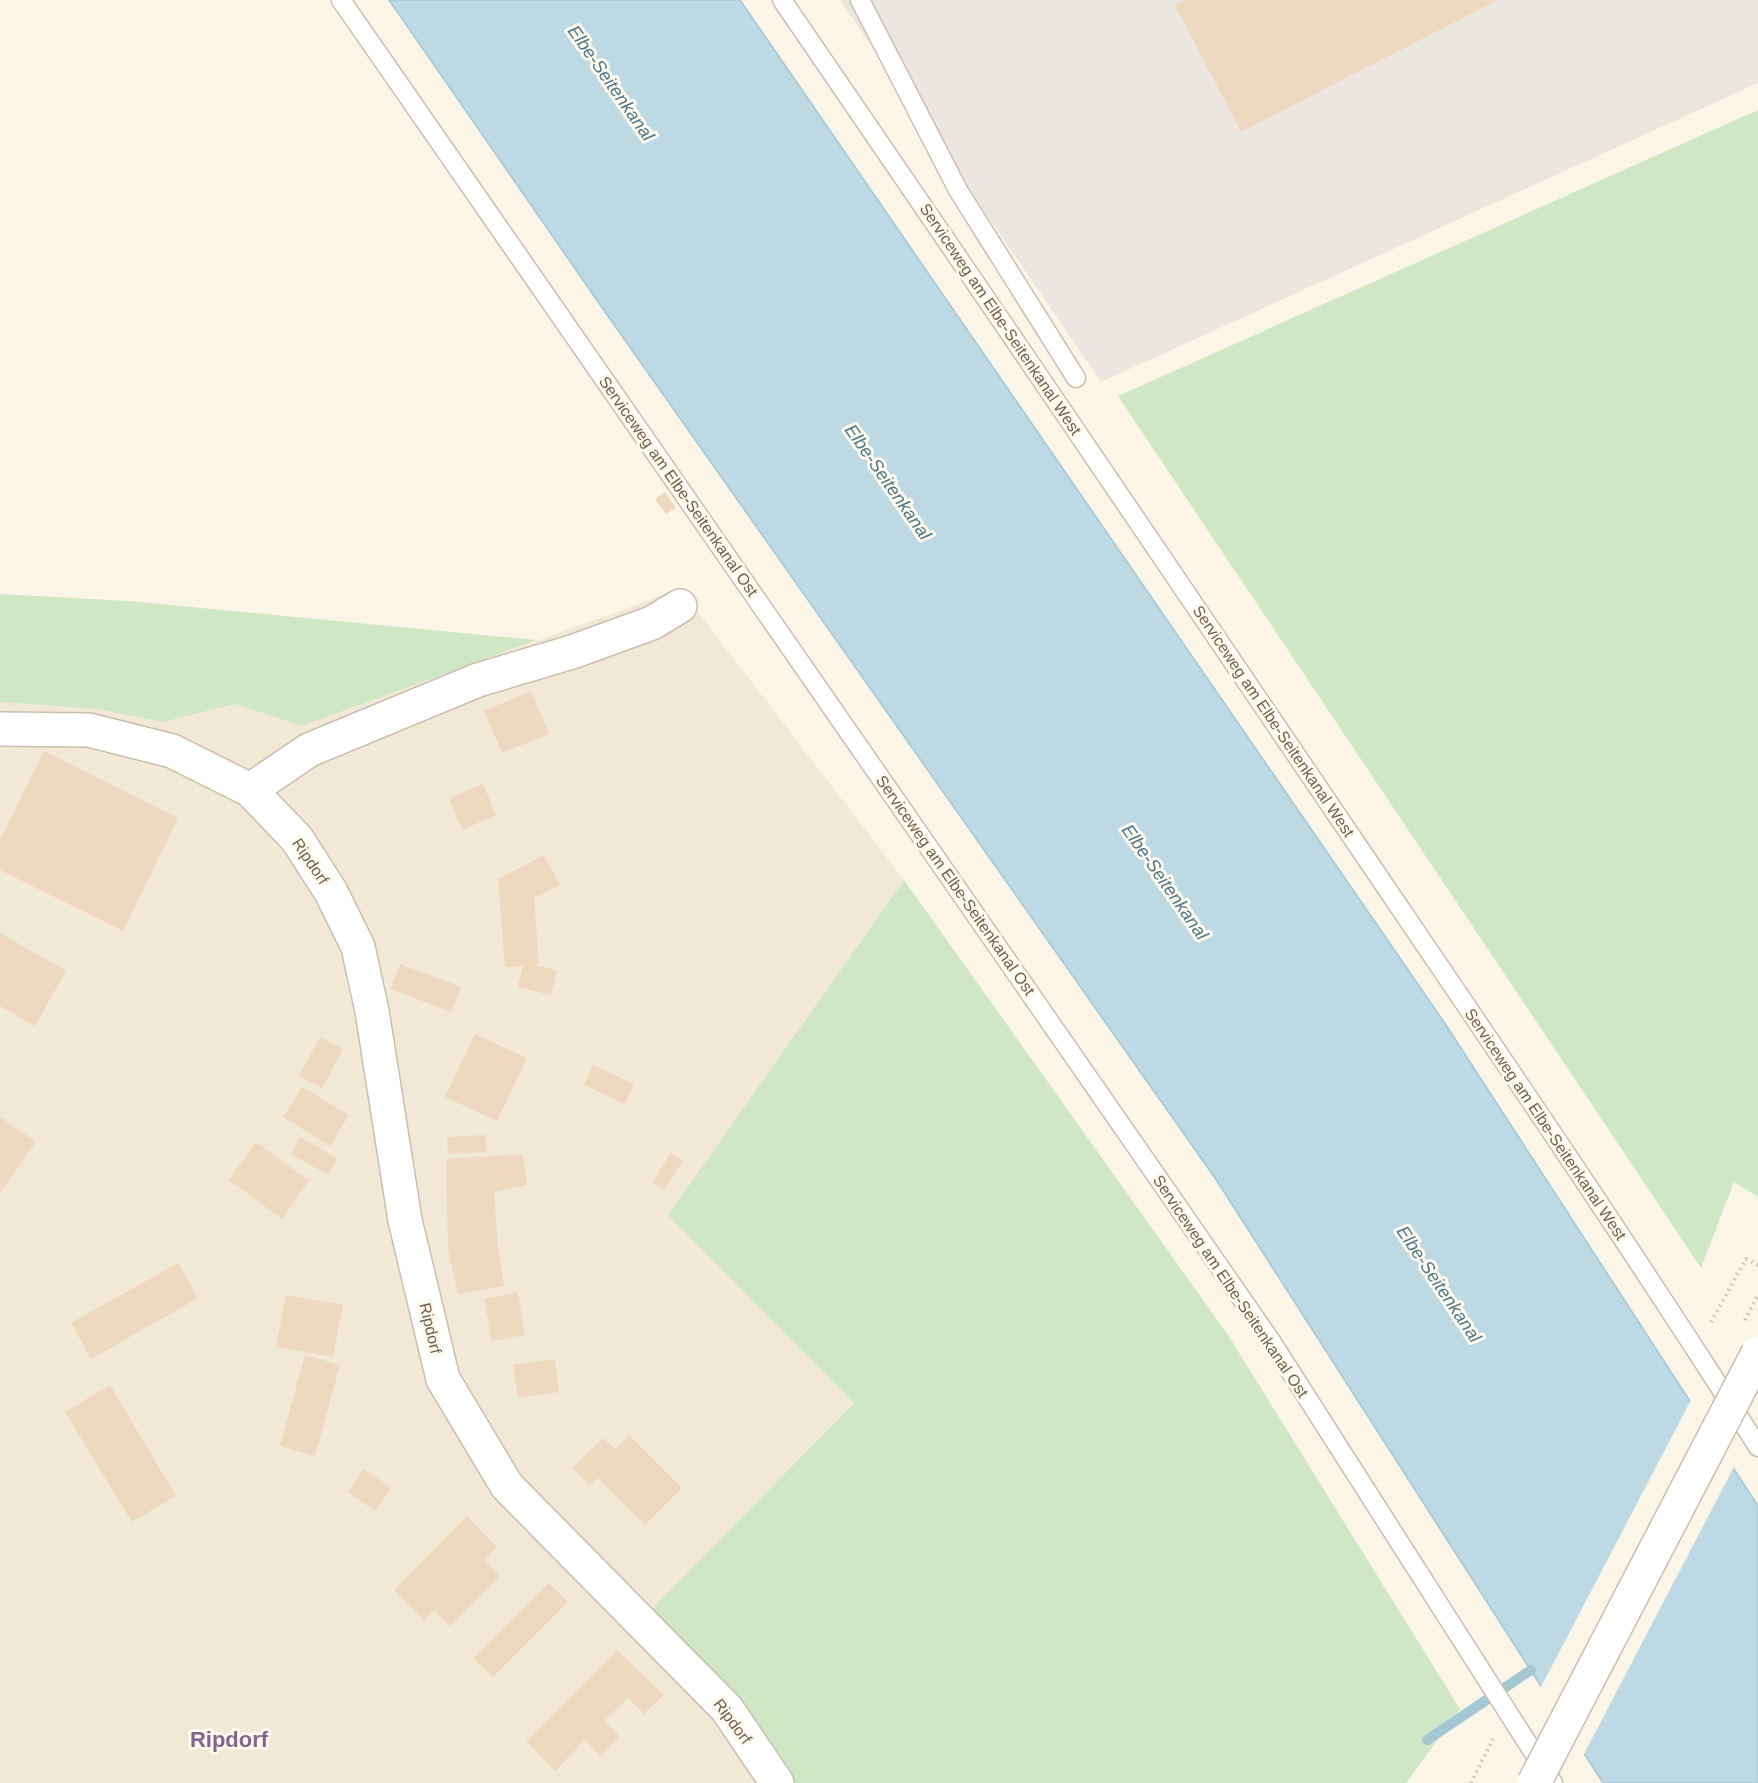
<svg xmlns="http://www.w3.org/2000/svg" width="1758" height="1783" viewBox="0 0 1758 1783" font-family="Helvetica,sans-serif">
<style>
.residential{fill:#f2e8d6}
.industrial{fill:#ebe7e0}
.green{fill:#d0e7c6}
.water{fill:#bdd9e3;stroke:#a4c7d4;stroke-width:1.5}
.pier{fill:#fbf5e7}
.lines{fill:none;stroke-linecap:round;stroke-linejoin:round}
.stream{stroke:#a4c7d4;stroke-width:10}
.building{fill:#eed8c0}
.service-casing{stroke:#ccbeae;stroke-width:21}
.minor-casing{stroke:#ccbeae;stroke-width:36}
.path{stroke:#d3bba4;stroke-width:4;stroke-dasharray:1.5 4.5;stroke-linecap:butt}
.service{stroke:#fff;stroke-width:18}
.minor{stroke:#fff;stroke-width:33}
.tertiary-bridge-casing{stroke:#ccbeae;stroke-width:36;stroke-linecap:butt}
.path-bridge{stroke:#d3bba4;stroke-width:4;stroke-dasharray:1.5 4.5;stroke-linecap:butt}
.tertiary-bridge{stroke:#fff;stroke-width:33}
.labels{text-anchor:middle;stroke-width:6;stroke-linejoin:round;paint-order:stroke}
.street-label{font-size:16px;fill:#725e4d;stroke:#fef9ed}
.water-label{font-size:18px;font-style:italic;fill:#4c798a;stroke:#fef9ed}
.district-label{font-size:22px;font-weight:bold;fill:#85658e;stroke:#fef9ed}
</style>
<rect width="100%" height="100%" fill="#fbf5e7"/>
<!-- residential -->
<path class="residential" d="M680,589L904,880L668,1215L854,1403L650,1611L782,1783H0V702L96,709L163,722L235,704L302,726Z"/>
<!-- industrial -->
<path class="industrial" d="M840,0H1758V83L1101,382Z"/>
<!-- green -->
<path class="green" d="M1758,110V1197L1734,1182L1701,1268L1118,396Z
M0,594L129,601L537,640L302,726L235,704L163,722L96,709L0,702Z
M904,880L1228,1335L1460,1709L1406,1783H782L650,1611L854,1403L668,1215Z"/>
<!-- water -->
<path class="water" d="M389,0H740L1444,1022L1758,1506V1783H1603L1215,1178L603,309Z"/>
<!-- pier -->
<path class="pier" d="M1692,1398L1735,1465L1583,1756L1540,1689Z"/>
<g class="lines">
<!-- stream -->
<path class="stream" d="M1427,1740L1531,1670"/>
</g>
<!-- building -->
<path class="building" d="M1186,0H1498L1241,132L1175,5Z
M665,492L676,508L666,514L655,499Z
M531,691L549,734L502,753L484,711Z
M44,751L178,818L123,931L0,870V840Z
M483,784L496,815L462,830L449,798Z
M544,855L560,885L534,898L539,965H536L557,970L551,995L518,987L523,966L505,967L498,879Z
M0,933L66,971L35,1026L0,1006Z
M400,964L461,987L451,1012L391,989Z
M475,1034L527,1058L497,1121L445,1097Z
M320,1037L343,1049L322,1088L299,1076Z
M593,1065L634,1084L625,1104L584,1085Z
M302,1087L349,1115L330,1146L283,1117Z
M0,1117L36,1142L0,1193Z
M485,1135L486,1152L448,1154L447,1137Z
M300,1137L337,1158L328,1175L291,1154Z
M256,1142L309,1181L282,1219L229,1180Z
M671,1153L683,1161L664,1190L652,1182Z
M523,1154L527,1185L494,1192L498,1246L504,1286L458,1294L448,1250L446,1159Z
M178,1263L198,1298L91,1359L71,1323Z
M518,1292L525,1335L492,1341L484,1299Z
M286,1295L343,1305L333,1357L276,1347Z
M305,1355L340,1365L315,1456L280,1446Z
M555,1359L559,1392L518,1398L513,1365Z
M110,1385L176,1496L132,1522L65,1412Z
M629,1435L682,1488L645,1525L598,1478L590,1485L572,1468L603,1438L615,1449Z
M364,1469L391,1488L375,1511L348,1492Z
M467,1516L497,1547L484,1560L500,1576L450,1626L434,1610L424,1620L394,1590Z
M549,1583L568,1602L493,1677L473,1658Z
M617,1650L664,1695L644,1714L628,1698L604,1721L620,1737L601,1756L585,1740L555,1771L526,1741Z"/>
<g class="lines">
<defs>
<path id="service" d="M341,0L1271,1341L1553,1783
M782,0C977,284 1171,570 1364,855C1497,1051 1631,1247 1758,1447
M860,0L958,190L1076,378"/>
<path id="minor" d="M0,729L89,730L172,751L250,790L297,839L331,892L358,947L372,1011L405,1220L443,1379L507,1486L727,1709L777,1783
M250,790L309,750L478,680L572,652L652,623L680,606"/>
</defs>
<!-- service casing -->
<use href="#service" class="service-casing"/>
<!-- minor casing -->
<use href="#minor" class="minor-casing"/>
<!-- path -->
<path class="path" d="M1711,1322L1746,1259L1758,1265
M1471,1783L1493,1739"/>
<!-- service -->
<use href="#service" class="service"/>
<!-- minor -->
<use href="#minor" class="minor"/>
<defs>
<path id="tertiary-bridge" d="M1534,1783L1758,1353"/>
</defs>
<!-- tertiary-bridge casing -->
<use href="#tertiary-bridge" class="tertiary-bridge-casing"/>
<!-- path-bridge -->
<path class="path-bridge" d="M1745,1320L1758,1294"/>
<!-- tertiary-bridge -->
<use href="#tertiary-bridge" class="tertiary-bridge"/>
</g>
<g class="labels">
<!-- street labels -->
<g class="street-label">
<text transform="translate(1001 319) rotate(56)" y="6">Serviceweg am Elbe-Seitenkanal West</text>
<text transform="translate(679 486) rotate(55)" y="6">Serviceweg am Elbe-Seitenkanal Ost</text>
<text transform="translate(1274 721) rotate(56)" y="6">Serviceweg am Elbe-Seitenkanal West</text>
<text transform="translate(311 861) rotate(56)" y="6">Ripdorf</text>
<text transform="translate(956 885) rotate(55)" y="6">Serviceweg am Elbe-Seitenkanal Ost</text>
<text transform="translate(1546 1124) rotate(56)" y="6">Serviceweg am Elbe-Seitenkanal West</text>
<text transform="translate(1231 1286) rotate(56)" y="6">Serviceweg am Elbe-Seitenkanal Ost</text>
<text transform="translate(431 1328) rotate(77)" y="6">Ripdorf</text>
<text transform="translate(733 1721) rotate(53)" y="6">Ripdorf</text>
</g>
<!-- water labels -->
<g class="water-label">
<text transform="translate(611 83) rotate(55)" y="6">Elbe-Seitenkanal</text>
<text transform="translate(888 482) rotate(55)" y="6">Elbe-Seitenkanal</text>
<text transform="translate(1165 882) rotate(55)" y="6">Elbe-Seitenkanal</text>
<text transform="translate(1439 1284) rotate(56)" y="6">Elbe-Seitenkanal</text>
</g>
<!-- district labels -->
<g class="district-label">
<text x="229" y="1747">Ripdorf</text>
</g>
</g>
</svg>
